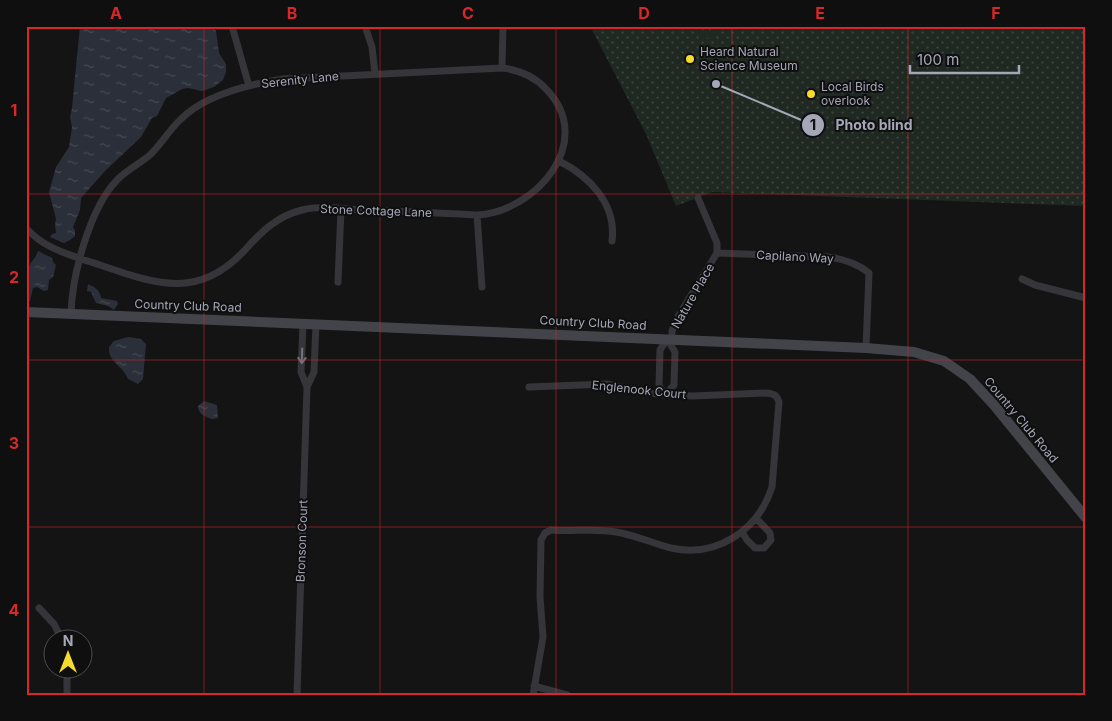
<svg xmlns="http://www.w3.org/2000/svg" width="1112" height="721" viewBox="0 0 1112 721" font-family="Inter,sans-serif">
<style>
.green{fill:url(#green-dots)}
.forest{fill:url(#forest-crowns)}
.water{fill:url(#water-ripples)}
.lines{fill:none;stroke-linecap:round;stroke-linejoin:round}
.minor{stroke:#35353a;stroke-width:7}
.secondary{stroke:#43434a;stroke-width:10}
.oneway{stroke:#73747e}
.grid{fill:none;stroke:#d62828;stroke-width:1;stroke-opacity:0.55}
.poi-dot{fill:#f4db2d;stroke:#0f0f10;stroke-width:2}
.labels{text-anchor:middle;stroke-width:4;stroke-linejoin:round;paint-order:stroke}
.poi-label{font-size:12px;fill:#a5a7b6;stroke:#0f0f10;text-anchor:start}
.street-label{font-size:12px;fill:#a5a7b6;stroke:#0f0f10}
.leader{fill:none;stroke:#a5a7b6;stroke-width:2}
.callout-dot{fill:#a5a7b6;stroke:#0f0f10;stroke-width:2}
.mark-label{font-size:15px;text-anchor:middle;font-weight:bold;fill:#111}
.callout-label{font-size:14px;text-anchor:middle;font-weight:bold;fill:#a5a7b6;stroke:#0f0f10;stroke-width:4;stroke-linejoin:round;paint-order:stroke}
.neatline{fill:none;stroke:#d62828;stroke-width:2}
.grid-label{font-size:16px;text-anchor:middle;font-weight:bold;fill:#d62828}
</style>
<defs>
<pattern id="green-dots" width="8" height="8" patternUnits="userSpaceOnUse" patternTransform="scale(1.25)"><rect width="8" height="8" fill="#202822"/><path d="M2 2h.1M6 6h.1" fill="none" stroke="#3d4440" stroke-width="1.8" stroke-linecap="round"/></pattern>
<pattern id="forest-crowns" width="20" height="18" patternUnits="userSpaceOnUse" patternTransform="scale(1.25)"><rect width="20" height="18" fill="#202822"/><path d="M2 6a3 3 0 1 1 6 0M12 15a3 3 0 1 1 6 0" fill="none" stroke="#3d4440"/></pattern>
<pattern id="water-ripples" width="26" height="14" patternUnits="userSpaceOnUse" patternTransform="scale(1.25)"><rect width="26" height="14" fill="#2a2f39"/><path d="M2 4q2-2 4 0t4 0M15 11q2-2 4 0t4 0" fill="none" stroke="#464a53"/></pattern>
</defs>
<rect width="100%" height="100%" fill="#141415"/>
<!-- green -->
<path class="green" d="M590,26H1086V206L712,192L676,206L646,134Z"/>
<!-- forest -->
<path class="forest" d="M690,26H713L714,33L709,38C700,38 694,34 690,26Z"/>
<!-- water -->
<path class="water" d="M80,26H213L216,31L219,53L226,64V72L223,80L214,87L202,91L188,88L182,89L166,98L157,116L152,118L141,137L105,171L81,198L80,210L73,227L75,230V236L70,240L64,243L50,237L52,234L56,233L55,225L56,219L49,192L56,167L69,147L72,127L70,117L72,108Z
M38,251L52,258L53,262L56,265L53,277L49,280L48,290L44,291L37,287L33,288L30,301L26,302L27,268L36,256Z
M88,284C95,287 100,290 101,298L117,301L118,304L114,310L108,306L96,303L91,292L87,291Z
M128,337L141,339L146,344L143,379L138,384L128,379C123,365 108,363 109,347L114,341Z
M204,401L217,405L218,418L212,419C205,417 198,414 198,406Z"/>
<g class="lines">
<!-- minor -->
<path class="minor" d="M232,26L249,86
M365,26L372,47L375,74
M502,68L503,26
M559,161C589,176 617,204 612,241
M477,215L482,287
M26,228C45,250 74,256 100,265C156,284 198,300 244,251C261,232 277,216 302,210C321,205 343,209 363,210C401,211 439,213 477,215C536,212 597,141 546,89C534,76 519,70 502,68L283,79C251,84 205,95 181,119C170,129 162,143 151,154C141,163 128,169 118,179C90,207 72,275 71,314
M717,253L828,257C844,259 857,263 869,273L866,348
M1022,279L1035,285L1086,298
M338,282L341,209
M303,324L301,372L307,387
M667,339L675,352L674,385L665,395L659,385L660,350Z
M672,339V331L676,320L717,253V243L698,198
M529,387L607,384L643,392L665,395L693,396L767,393C774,394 777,395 779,402L772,487C758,531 716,558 671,548C652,543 635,535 616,532C594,528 572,532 551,530L545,533L541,540L540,597L543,637L533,695
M742,532L747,540L755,548H764L771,540L770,533L756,518
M39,608L54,624L61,638
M67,668V695
M534,686L567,695
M297,695L307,387L314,372L316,324"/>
<!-- secondary -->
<path class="secondary" d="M26,312L866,348L914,352L944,361L970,379L994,405L1086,518"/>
</g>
<!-- one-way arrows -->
<defs><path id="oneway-shaft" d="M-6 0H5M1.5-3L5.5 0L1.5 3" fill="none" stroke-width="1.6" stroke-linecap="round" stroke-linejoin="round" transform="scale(1.25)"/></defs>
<use class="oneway" href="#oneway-shaft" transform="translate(302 356) rotate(92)"/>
<!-- grid -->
<path class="grid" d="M204,26V695M380,26V695M556,26V695M732,26V695M908,26V695M26,194H1086M26,360H1086M26,527H1086"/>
<!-- markers -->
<g class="poi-dot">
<circle cx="690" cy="59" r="5"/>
<circle cx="811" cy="94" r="5"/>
</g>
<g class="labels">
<!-- poi labels -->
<g class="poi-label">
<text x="700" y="56">Heard Natural<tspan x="700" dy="14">Science Museum</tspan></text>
<text x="821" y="91">Local Birds<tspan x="821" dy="14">overlook</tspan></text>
</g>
<!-- street labels -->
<g class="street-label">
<text transform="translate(300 80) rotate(-6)" y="4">Serenity Lane</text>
<text transform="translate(376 211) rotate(2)" y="4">Stone Cottage Lane</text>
<text transform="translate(795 257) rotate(3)" y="4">Capilano Way</text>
<text transform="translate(693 296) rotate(-60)" y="4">Nature Place</text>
<text transform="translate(188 306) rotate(2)" y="4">Country Club Road</text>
<text transform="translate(593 323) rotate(3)" y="4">Country Club Road</text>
<text transform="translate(639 390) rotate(6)" y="4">Englenook Court</text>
<text transform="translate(1021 420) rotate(50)" y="4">Country Club Road</text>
<text transform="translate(302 541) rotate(-88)" y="4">Bronson Court</text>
</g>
</g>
<!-- callouts -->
<path class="leader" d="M716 84L813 125"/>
<g class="callout-dot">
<circle cx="716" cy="84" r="5"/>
<circle cx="813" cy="125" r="12"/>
</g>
<g class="mark-label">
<text x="813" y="130">1</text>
</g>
<g class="callout-label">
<text x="874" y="130">Photo blind</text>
</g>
<!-- border -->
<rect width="1112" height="721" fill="none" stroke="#0f0f10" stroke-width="55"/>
<!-- north arrow -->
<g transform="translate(68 654)"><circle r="24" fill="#0f0f10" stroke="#4b4c52"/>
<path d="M0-4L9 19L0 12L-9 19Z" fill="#f4db2d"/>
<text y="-8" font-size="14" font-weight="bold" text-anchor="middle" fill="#a5a7b6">N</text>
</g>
<!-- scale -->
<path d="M910 65v8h109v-8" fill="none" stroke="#a5a7b6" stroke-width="2.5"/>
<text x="917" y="65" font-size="15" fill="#a5a7b6" stroke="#0f0f10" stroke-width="4" paint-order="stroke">100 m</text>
<rect x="28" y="28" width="1056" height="666" class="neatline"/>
<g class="grid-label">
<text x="116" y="19">A</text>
<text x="292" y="19">B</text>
<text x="468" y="19">C</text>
<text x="644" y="19">D</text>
<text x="820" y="19">E</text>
<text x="996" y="19">F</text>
<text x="14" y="116">1</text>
<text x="14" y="283">2</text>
<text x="14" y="449">3</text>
<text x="14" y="616">4</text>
</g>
</svg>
